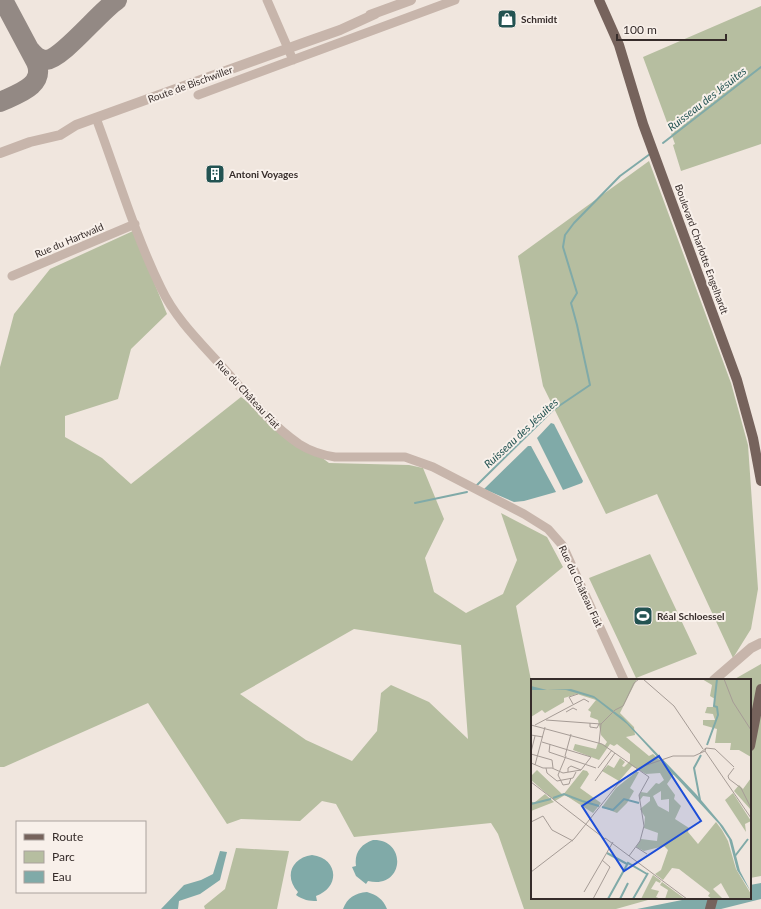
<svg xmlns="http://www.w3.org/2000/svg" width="761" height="909" viewBox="0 0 761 909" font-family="Lato,sans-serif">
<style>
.green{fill:#b6bea0;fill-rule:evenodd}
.water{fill:#80aaa8}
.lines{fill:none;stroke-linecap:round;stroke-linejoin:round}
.stream{stroke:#80aaa8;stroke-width:2}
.taxiway{stroke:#938984;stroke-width:20}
.minor{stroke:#c7b5ab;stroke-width:9}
.tertiary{stroke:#c7b5ab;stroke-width:10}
.primary{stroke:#76635c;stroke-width:10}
.labels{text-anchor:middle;stroke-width:4;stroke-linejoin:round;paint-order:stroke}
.poi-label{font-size:10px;font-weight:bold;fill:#362c2a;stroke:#f8f0ea;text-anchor:start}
.street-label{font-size:10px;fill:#362c2a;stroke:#f8f0ea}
.water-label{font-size:11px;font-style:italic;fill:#235352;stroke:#f8f0ea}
.inset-river{fill:none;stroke:#80aaa8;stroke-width:2}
.inset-road{fill:none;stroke:#a69c96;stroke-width:1}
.view{fill:#1d4ed8;fill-opacity:0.15;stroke:#1d4ed8;stroke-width:2}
.inset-edge{fill:none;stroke:#362c2a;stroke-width:2}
</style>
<rect width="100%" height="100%" fill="#f0e6de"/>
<!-- green -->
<path class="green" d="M761,6V144L681,171L673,145L675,144L643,57Z
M649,161L731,383L748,445L758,589L751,629L733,658L657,494L606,514L543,386L518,256Z
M133,231L167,314L131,349L118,399L65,416V437L102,458L131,484L241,397L329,463L409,465L423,468L444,519L425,558L434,592L466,613L503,594L517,560L501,513L547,537L563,567L516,606L532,685V753L530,754L532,767V898H655L616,909H524L498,834L491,823L354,837L336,804L322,801L300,821L241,819L227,824L148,703L4,767H0V367L14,314L50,269ZM354,629L461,645L468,739L429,702L391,685L381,693L377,731L352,761L306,740L240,694Z
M650,554L697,654L636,678L589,578Z
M761,664V876L750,878V680H733Z
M236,848L289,851L277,909H205L204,906L225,889Z"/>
<!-- water -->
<path class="water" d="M551,423L554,424L583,481L582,483L563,490L537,438Z
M528,446H531L556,492L524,501L514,502L484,489Z
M373,840C408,839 404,890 368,881L366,884L356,876L352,867L356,866C354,853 361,844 373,840Z
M220,851L227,852L220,880L200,894L179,901L178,909H161L184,885L201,880L213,874Z
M312,855C338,858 341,887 316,896L317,901C309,901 303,900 296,895L298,892C284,877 291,858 312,855Z
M761,883V899L721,909H637L692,898H750V885Z
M367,892C377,895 383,899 387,909H343C347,898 355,893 367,892Z"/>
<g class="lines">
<!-- stream -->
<path class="stream" d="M663,143L761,67
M476,486L553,410L590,385L577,325L571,303L577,293L563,247L565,235L574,223L620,176L650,154
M415,503L467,492"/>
<!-- taxiway -->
<path class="taxiway" d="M30,50C34,55 39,60 46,60C62,59 100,11 117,0
M0,102C17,94 46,86 36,62L3,0"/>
<!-- minor -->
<path class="minor" d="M267,0L293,60
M198,95L455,0
M96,118C117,174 135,235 161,288C176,320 203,345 226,371C249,397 270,424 299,444C310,451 322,455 335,457H405L433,467L524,514L548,529L563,546L624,680
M12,276L135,224"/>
<!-- tertiary -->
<path class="tertiary" d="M370,15L411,0
M0,153L30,142L60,135L76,125L303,43L340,30L375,14
M714,680L751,648L761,643"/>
<!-- primary -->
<path class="primary" d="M599,0L619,45L643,124L737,380L753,438L761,481
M750,746L761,689
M710,909L713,898"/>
</g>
<!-- icons -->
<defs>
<symbol id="shop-square" viewBox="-11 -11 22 22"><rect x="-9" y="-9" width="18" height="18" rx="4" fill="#235352" stroke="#f8f0ea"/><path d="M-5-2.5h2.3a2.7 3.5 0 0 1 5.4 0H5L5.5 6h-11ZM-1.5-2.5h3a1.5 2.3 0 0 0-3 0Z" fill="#fff"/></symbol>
<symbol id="building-square" viewBox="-11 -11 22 22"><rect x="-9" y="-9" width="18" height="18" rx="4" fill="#235352" stroke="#f8f0ea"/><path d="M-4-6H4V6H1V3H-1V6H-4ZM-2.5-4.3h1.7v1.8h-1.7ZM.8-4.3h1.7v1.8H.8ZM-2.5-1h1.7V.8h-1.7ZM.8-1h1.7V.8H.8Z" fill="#fff"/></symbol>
<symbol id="stadium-square" viewBox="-11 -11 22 22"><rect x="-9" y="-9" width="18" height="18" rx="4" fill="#235352" stroke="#f8f0ea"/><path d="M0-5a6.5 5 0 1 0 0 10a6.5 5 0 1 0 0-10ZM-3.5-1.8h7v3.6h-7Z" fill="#fff"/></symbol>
</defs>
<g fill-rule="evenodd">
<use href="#shop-square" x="496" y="8" width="22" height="22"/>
<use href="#building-square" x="204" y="163" width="22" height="22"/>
<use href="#stadium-square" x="632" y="605" width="22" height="22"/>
</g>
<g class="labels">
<!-- poi labels -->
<g class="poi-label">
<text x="521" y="23">Schmidt</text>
<text x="229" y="178">Antoni Voyages</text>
<text x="657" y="620">Réal Schloessel</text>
</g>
<!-- street labels -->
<g class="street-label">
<text transform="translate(190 84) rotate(-20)" y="4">Route de Bischwiller</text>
<text transform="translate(69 240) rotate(-23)" y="4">Rue du Hartwald</text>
<text transform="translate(702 249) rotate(70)" y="4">Boulevard Charlotte Engelhardt</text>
<text transform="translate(248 394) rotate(47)" y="4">Rue du Château Fiat</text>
<text transform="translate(581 586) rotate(65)" y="4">Rue du Château Fiat</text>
</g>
<!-- water labels -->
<g class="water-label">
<text transform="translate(707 99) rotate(-38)" y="4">Ruisseau des Jésuites</text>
<text transform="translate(521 433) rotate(-43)" y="4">Ruisseau des Jésuites</text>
</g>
</g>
<!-- overview -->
<g transform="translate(531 679)">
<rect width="220" height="220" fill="#f0e6de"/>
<path d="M0,0H106L89,34L103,48L104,56L95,58L118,77L122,75L143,95L136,105L144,116L143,120L150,127L144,140L158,149L157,153L167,165L185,143L191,151L197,162L205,190L220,215V220H199L190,204L182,210L192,220H181L177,217L179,214L148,190L141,189L132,201L124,195L130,191L137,171L133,167L113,172L105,168L110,160L126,162L127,154L113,149L114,138L109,130L119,122V118L112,117L109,121L108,116L110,113L116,114L125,104L128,105L133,101L129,94L115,95L101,87L88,102L71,92L77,86L83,89L89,79L94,83L91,87L93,88L99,82V75L86,65L83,67L79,65L68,81L42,71L44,65L65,70L67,64L74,66L76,63L70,56L67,41L59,38L60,33L57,31L65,21L46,15L33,19V23L14,34L11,31L0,38ZM130,112V121L138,120V133L127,127L122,117ZM171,0H220V78L208,71H199L200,64H184L186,50L172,46V41H184L182,35L174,34L176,28H183L184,20L179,17L181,6ZM6,91L32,116L52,91L56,92L58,95L49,109L70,124L62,134L34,116L24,122L0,101V97ZM105,93H108L99,109L103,112L96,124L86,134L71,128L85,109ZM220,99V131L203,112L208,106L212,110ZM202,114L220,142L214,145L215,153L194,121ZM14,115L23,123L0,132V122L3,124ZM122,196L130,202L129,204L125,202L120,210L128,212L125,218L130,220H110ZM131,203L154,220H134L137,211L129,206Z" fill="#b6bea0" fill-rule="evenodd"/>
<path d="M0,7L16,11L40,10L63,17L92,39L165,115L192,147L201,161L209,192L220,213L206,191L198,160L188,145L96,45L63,19L35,11H1Z" fill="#80aaa8"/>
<path class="inset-river" d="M176,66L187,36L186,28L183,27L186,0M22,119L33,115L51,122M169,121L163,89L170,76M51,122L68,127M0,125L20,120M71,128L82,131L93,120L108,124M76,174L96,185M204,177L217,160M77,220L97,184L116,195M89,220L97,204M102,220L117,194"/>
<path class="inset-road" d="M112,0L143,27L172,70M193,0L202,23L220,51M42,25L38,18L47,15M35,33L42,29L46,31M15,41L70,45M59,44V48L66,49L68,45M0,46L71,65L118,98L108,116L113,147L109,162L98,177M4,46L53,20L58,23M0,56L12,58M68,64L70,45L84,31L92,27L103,4L108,0M19,65L18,73L65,89M175,69L184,70L203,88M174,72L220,139M0,73L4,57M0,75L21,81L22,89M34,77L40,55M35,77L27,96L32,106L38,105L40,99M0,84L12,89H21L32,94L50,91L60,78L11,63M4,86L14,48M15,89L16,94L26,102L42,99L45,93M67,89L81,71M37,93V89L40,87L50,91M198,100L210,109L220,129M198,100L197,97L203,89M64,102L84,74M0,103L74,160M0,143L12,137L21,151L42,162M74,159L156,220M105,168L116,175M0,193L43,160L86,106L98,96L110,88L142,77H163L174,72L175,69L169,74M53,213L82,163M62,220L79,188L71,181"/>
<path class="view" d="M128,77L170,142L93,192L51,127Z"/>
<rect width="220" height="220" class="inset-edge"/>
</g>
<!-- legend -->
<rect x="16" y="821" width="130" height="72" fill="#f8f0ea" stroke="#aaa29d"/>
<rect x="24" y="834" width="20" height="6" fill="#76635c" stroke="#aaa29d"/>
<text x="52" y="841" font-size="12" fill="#362c2a">Route</text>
<rect x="24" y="851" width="20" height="12" fill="#b6bea0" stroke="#aaa29d"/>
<text x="52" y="861" font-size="12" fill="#362c2a">Parc</text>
<rect x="24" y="871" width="20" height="12" fill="#80aaa8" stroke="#aaa29d"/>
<text x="52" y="881" font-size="12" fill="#362c2a">Eau</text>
<!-- scale -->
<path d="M617 34v6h109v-6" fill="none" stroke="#362c2a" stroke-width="2"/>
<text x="623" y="34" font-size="12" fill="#362c2a" stroke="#f8f0ea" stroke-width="3" paint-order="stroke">100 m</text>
</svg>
